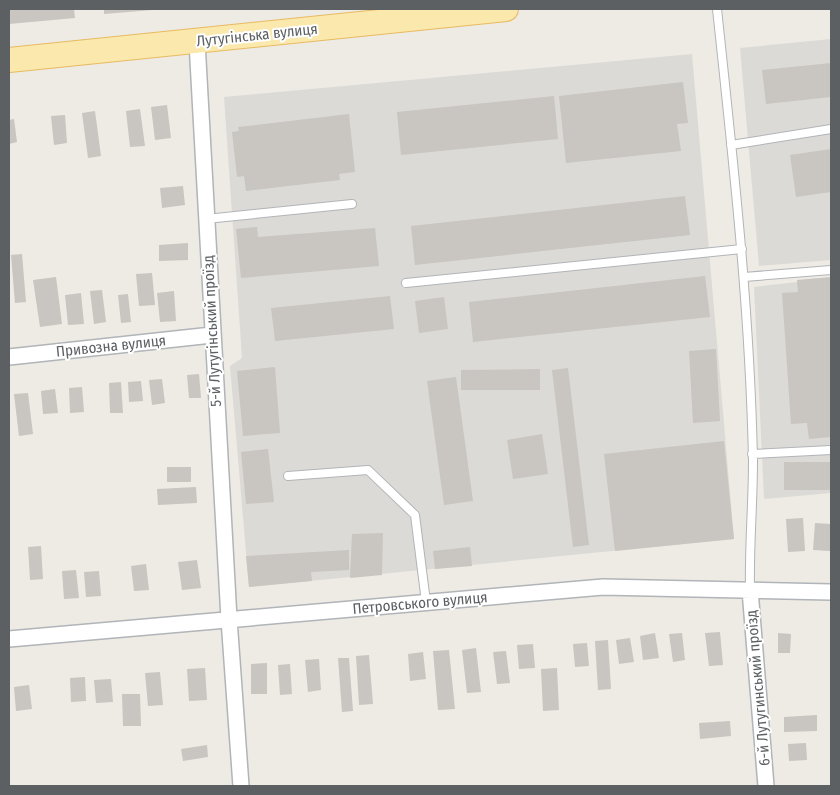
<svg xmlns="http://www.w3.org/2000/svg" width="840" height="795" viewBox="0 0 840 795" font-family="'Fira Sans Condensed',sans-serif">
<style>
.industrial{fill:#dcdad6}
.building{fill:#c9c5c0}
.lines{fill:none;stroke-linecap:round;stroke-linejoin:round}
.lane-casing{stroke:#b1b4b8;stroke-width:10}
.street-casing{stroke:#b1b4b8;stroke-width:18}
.primary-casing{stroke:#e8ba62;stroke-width:26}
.lane{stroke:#fff;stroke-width:8}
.street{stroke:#fff;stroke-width:15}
.primary{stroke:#fae8ad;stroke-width:24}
.labels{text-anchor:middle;stroke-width:4;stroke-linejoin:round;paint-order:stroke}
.street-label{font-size:15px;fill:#5c6063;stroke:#fff}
</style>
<rect width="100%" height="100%" fill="#edebe4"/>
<!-- industrial -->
<path class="industrial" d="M831,39V260L759,266L740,48Z
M692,54L734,539L249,587L230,366L242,358L224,97Z
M831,278V493L764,499L754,287Z"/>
<!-- building -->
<path class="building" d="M9,9H74L75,18L9,24Z
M104,9H152V10L104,14Z
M831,63V97L766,104L762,70Z
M683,82L688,123L677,124L681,151L566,163L559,96Z
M554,96L558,139L401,155L397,112Z
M167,105L171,138L155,140L151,107Z
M140,109L145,146L130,147L126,111Z
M95,111L101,156L88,158L82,113Z
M349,114L355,172L339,174L340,180L246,191L244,176L237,177L232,132L239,131L238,127Z
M65,115L67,143L54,145L51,116Z
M14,119L17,142L9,144V120Z
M831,149V192L796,197L790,155Z
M183,186L185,205L162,208L160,188Z
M685,196L690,235L415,265L411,226Z
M257,227L258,237L375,228L379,266L241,278L236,229Z
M188,243V260L159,261V245Z
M22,254L26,302L15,303L11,255Z
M152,273L155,305L139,306L136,274Z
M705,276L710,317L473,342L469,302Z
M56,277L62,324L40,327L33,280Z
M831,277V437L809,439L807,423L791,424L782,293L798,292L797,280Z
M102,290L106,322L94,324L90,291Z
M174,291L176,321L160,322L157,293Z
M81,293L84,324L68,325L65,295Z
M128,294L131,322L121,323L118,295Z
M390,296L394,329L275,341L271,308Z
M444,297L448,329L419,333L415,301Z
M716,349L720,421L693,423L689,351Z
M275,367L280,433L243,436L237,371Z
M568,368L589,545L573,547L552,370Z
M540,369V390H461V370Z
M199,374L201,398H189L187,375Z
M456,377L473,501L444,505L427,381Z
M162,379L165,403L152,405L149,380Z
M141,381L143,401L129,402L128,382Z
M121,382L123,413H110L109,383Z
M82,387L84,412L70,413L69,388Z
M55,389L58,413L43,414L41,391Z
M28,393L33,434L19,436L14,394Z
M542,434L548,474L513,479L507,440Z
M724,441L734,539L615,551L604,454Z
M268,449L274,502L246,504L241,452Z
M784,462H831V490H784Z
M167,467H191V482H167Z
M196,487L197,503L158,505L157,489Z
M803,518L805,551L788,552L786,519Z
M815,523L831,524L830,551L813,550Z
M383,533L382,575L350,578L352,534Z
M41,546L43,579L30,580L28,547Z
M470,547L472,566L435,569L433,551Z
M349,550V570L311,572L312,581L249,587L246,556Z
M197,560L201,588L182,590L178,562Z
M146,564L149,590L134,591L131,566Z
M76,570L79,598L64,599L62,571Z
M99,571L101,596L86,597L84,572Z
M720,632L723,665L709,666L705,633Z
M655,633L659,658L643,660L640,636Z
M682,633L685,660L673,662L669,634Z
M778,633L791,634L790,653H778Z
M630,638L634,662L619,664L616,640Z
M608,640L611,689L598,690L595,641Z
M587,643L589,666L575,667L573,644Z
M533,644L535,668L519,669L517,645Z
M476,648L481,692L467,693L462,650Z
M449,650L455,709L438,710L433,651Z
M506,651L510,683L497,684L493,652Z
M423,652L426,679L410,681L408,654Z
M369,655L373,704L359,705L356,656Z
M338,658H349L353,711L342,712Z
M319,659L321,690L308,692L305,660Z
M267,663V694H251V664Z
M290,664L292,694L280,695L278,665Z
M205,668L207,700L189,701L187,669Z
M557,668L559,710L543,711L541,669Z
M160,672L163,705L148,706L145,673Z
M85,677L86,701L71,702L70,678Z
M111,679L113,702L96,703L94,680Z
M29,685L32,709L16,711L14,687Z
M122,694H140L141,726H123Z
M817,715V731L784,732V717Z
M730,721L731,736L700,739L699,723Z
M806,743L807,760L789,761L788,744Z
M207,745L208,757L183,761L181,749Z"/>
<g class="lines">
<defs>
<path id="lane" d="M717,9C733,159 750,310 753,461C753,504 749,547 750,590
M731,145L831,129
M206,219L352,204
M744,277L831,270
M406,283L742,249
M752,454L831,450
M288,476L368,470L415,515L426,602"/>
<path id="street" d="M197,42L229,619L241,786
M9,357L212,335
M750,590L766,786
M9,639L603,587L831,592"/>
<path id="primary" d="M9,60L506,9"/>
</defs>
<!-- lane casing -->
<use href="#lane" class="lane-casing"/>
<!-- street casing -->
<use href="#street" class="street-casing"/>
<!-- primary casing -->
<use href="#primary" class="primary-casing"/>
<!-- lane -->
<use href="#lane" class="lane"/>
<!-- street -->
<use href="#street" class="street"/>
<!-- primary -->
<use href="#primary" class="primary"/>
</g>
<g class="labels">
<!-- street labels -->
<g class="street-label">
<text transform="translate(257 35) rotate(-6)" y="5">Лутугінська вулиця</text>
<text transform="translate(212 331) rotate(-93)" y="5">5-й Лутугінський проїзд</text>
<text transform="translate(111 346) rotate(-6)" y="5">Привозна вулиця</text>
<text transform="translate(420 603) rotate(-5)" y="5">Петровського вулиця</text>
<text transform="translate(758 688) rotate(-95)" y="5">6-й Лутугинський проїзд</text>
</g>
</g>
<!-- border -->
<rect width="840" height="795" fill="none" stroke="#5c6063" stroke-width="20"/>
</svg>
